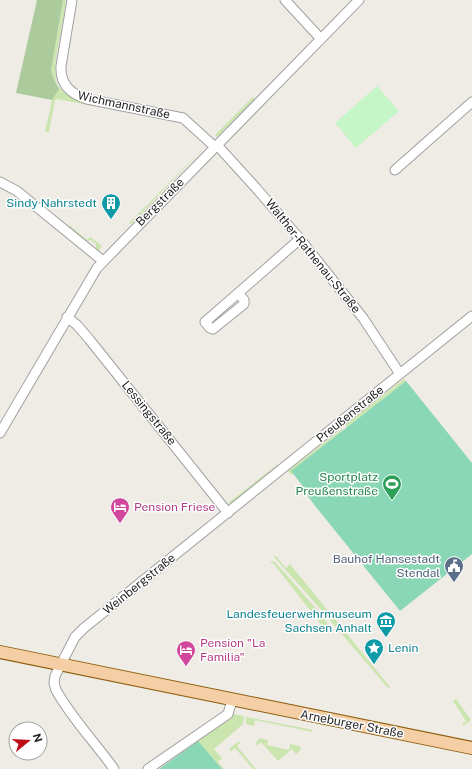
<svg xmlns="http://www.w3.org/2000/svg" width="472" height="769" viewBox="0 0 472 769" font-family="'Public Sans',sans-serif">
<style>
.grass{fill:#cbe5af}
.forest{fill:#accb9d}
.park{fill:#c6f5c8}
.pitch{fill:#8ad7b7}
.lines{fill:none;stroke-linecap:round;stroke-linejoin:round}
.minor-casing{stroke:#a0a0a0;stroke-width:11}
.major-casing{stroke:#8d5e0c;stroke-width:14}
.minor{stroke:#fff;stroke-width:9}
.major{stroke:#f4cfa5;stroke-width:12}
.labels{text-anchor:middle;stroke-width:3;stroke-linejoin:round;paint-order:stroke}
.street-label{font-size:12px;fill:#1f1f1f;stroke:#fff}
.culture-label{font-size:12px;fill:#0d838f;stroke:#fff;text-anchor:end}
.leisure-label{font-size:12px;fill:#27864d;stroke:#fff;text-anchor:end}
.hotel-label{font-size:12px;fill:#b23c85;stroke:#fff;text-anchor:start}
.service-label{font-size:12px;fill:#4e5e75;stroke:#fff;text-anchor:end}
</style>
<rect width="100%" height="100%" fill="#efebe5"/>
<!-- grass -->
<path class="grass" d="M63,0H66C64,15 61,31 58,46C51,82 55,96 93,104V106L57,99L55,100L49,132H45L52,100L59,86L52,75L51,70Z
M253,97L255,99L217,137L215,135Z
M206,146L131,224L129,223Z
M69,225L87,240L90,237L102,246L98,251L96,249V244L91,240L85,242L68,228Z
M404,379L406,381L347,427L345,425Z
M342,429L343,430L292,471L293,473L291,475L288,471Z
M277,465L278,467L231,504L228,503Z
M276,556L286,568L290,564L390,687L388,688L310,597L274,557Z
M272,561L275,562L320,613L331,629L327,632L273,563L270,564Z
M456,699L471,720L463,726L462,724L466,721L453,701Z
M233,714L244,716L243,724L214,749L222,758L218,762L224,769H222L198,741Z
M246,717L313,730L312,732L255,720L254,726L246,724Z
M260,738L268,740L267,745L289,750L290,744L300,746L301,750L296,754L292,749L278,761L261,742L257,746L256,742Z
M238,742H241L237,746L256,769H253L235,748L230,752V748Z"/>
<!-- forest -->
<path class="forest" d="M37,0H63L51,70L52,75L59,89L52,100L16,93Z"/>
<!-- park -->
<path class="park" d="M377,86L399,111L356,148L335,123Z"/>
<!-- pitch -->
<path class="pitch" d="M406,381L472,463V554L400,611L316,507L307,495L308,493L291,471Z
M198,741L222,769H159Z"/>
<g class="lines">
<defs>
<path id="minor" d="M72,0L61,66C60,84 70,94 87,99L183,118L215,147
M285,0L321,39
M217,145L256,188L300,239L363,318L400,374
M395,170L472,102
M0,182L17,191L103,261
M238,293L244,300V304L213,329L210,328L205,322L300,239
M67,317L77,325L89,339L228,513
M0,433L97,268L359,0
M114,769C95,742 72,719 56,690L54,683L55,676L75,637L84,628L472,316
M148,769L228,714L232,700"/>
<path id="major" d="M0,652L472,748"/>
</defs>
<!-- minor casing -->
<use href="#minor" class="minor-casing"/>
<!-- major casing -->
<use href="#major" class="major-casing"/>
<!-- minor -->
<use href="#minor" class="minor"/>
<!-- major -->
<use href="#major" class="major"/>
</g>
<!-- icons -->
<defs>
<symbol id="building-pin" viewBox="-11 -11 22 30"><path d="M0 17L-7.5 6A9.5 9.5 0 1 1 7.5 6Z" fill="#0f9aa8" stroke="#fff"/><path d="M-4-6H4V6H1V3H-1V6H-4ZM-2.5-4.3h1.7v1.8h-1.7ZM.8-4.3h1.7v1.8H.8ZM-2.5-1h1.7V.8h-1.7ZM.8-1h1.7V.8H.8Z" fill="#fff"/></symbol>
<symbol id="stadium-pin" viewBox="-11 -11 22 30"><path d="M0 17L-7.5 6A9.5 9.5 0 1 1 7.5 6Z" fill="#2e9e5b" stroke="#fff"/><path d="M0-5a6.5 5 0 1 0 0 10a6.5 5 0 1 0 0-10ZM-3.5-1.8h7v3.6h-7Z" fill="#fff"/></symbol>
<symbol id="hotel-pin" viewBox="-11 -11 22 30"><path d="M0 17L-7.5 6A9.5 9.5 0 1 1 7.5 6Z" fill="#d1479c" stroke="#fff"/><path d="M-6-4.5h1.5V1H6V5H4.5V3h-9V5H-6ZM-4 0a1.8 1.8 0 1 1 3.6 0ZM.5 0V-2.5h3Q6-2.5 6 0Z" fill="#fff"/></symbol>
<symbol id="civic-pin" viewBox="-11 -11 22 30"><path d="M0 17L-7.5 6A9.5 9.5 0 1 1 7.5 6Z" fill="#5c6f8a" stroke="#fff"/><path d="M-.6-6.5H3V-4.5H.6V-3L4-1V1h2V6H-6V1h2V-1L-.6-3ZM-1.2 2.5V6h2.4V2.5Z" fill="#fff"/></symbol>
<symbol id="museum-pin" viewBox="-11 -11 22 30"><path d="M0 17L-7.5 6A9.5 9.5 0 1 1 7.5 6Z" fill="#0f9aa8" stroke="#fff"/><path d="M0-6L6-3V-2H-6V-3ZM-5-1h2V3h-2ZM-1-1h2V3h-2ZM3-1h2V3H3ZM-6 4H6V6H-6Z" fill="#fff"/></symbol>
<symbol id="sight-pin" viewBox="-11 -11 22 30"><path d="M0 17L-7.5 6A9.5 9.5 0 1 1 7.5 6Z" fill="#0f9aa8" stroke="#fff"/><path d="M0-6L1.8-2.2L6-1.7L2.9 1.2L3.7 5.4L0 3.3L-3.7 5.4L-2.9 1.2L-6-1.7L-1.8-2.2Z" fill="#fff"/></symbol>
</defs>
<g fill-rule="evenodd">
<use href="#building-pin" x="100" y="192" width="22" height="30"/>
<use href="#stadium-pin" x="381" y="473" width="22" height="30"/>
<use href="#hotel-pin" x="109" y="496" width="22" height="30"/>
<use href="#civic-pin" x="443" y="555" width="22" height="30"/>
<use href="#museum-pin" x="375" y="610" width="22" height="30"/>
<use href="#sight-pin" x="363" y="637" width="22" height="30"/>
<use href="#hotel-pin" x="175" y="639" width="22" height="30"/>
</g>
<g class="labels">
<!-- street labels -->
<g class="street-label">
<text transform="translate(124 105) rotate(12)" y="4">Wichmannstraße</text>
<text transform="translate(160 202) rotate(-45)" y="4">Bergstraße</text>
<text transform="translate(313 256) rotate(51)" y="4">Walther-Rathenau-Straße</text>
<text transform="translate(149 413) rotate(51)" y="4">Lessingstraße</text>
<text transform="translate(350 414) rotate(-39)" y="4">Preußenstraße</text>
<text transform="translate(139 584) rotate(-39)" y="4">Weinbergstraße</text>
<text transform="translate(352 724) rotate(11)" y="4">Arneburger Straße</text>
</g>
<!-- culture labels -->
<g class="culture-label">
<text x="97" y="207">Sindy Nahrstedt</text>
<text x="372" y="618">Landesfeuerwehrmuseum<tspan x="372" dy="14">Sachsen Anhalt</tspan></text>
<text x="388" y="652" text-anchor="start">Lenin</text>
</g>
<!-- leisure labels -->
<g class="leisure-label">
<text x="378" y="481">Sportplatz<tspan x="378" dy="14">Preußenstraße</tspan></text>
</g>
<!-- hotel labels -->
<g class="hotel-label">
<text x="134" y="511">Pension Friese</text>
<text x="200" y="647">Pension "La<tspan x="200" dy="14">Familia"</tspan></text>
</g>
<!-- service labels -->
<g class="service-label">
<text x="440" y="563">Bauhof Hansestadt<tspan x="440" dy="14">Stendal</tspan></text>
</g>
</g>
<!-- north arrow -->
<g transform="translate(28 741) rotate(72)"><circle r="19" fill="#ffffff" stroke="#a5a5a5"/>
<path d="M0-3L7 15L0 10L-7 15Z" fill="#bd1016"/>
<text y="-6" font-size="11" font-weight="bold" text-anchor="middle" fill="#1f1f1f">N</text>
</g>
</svg>
